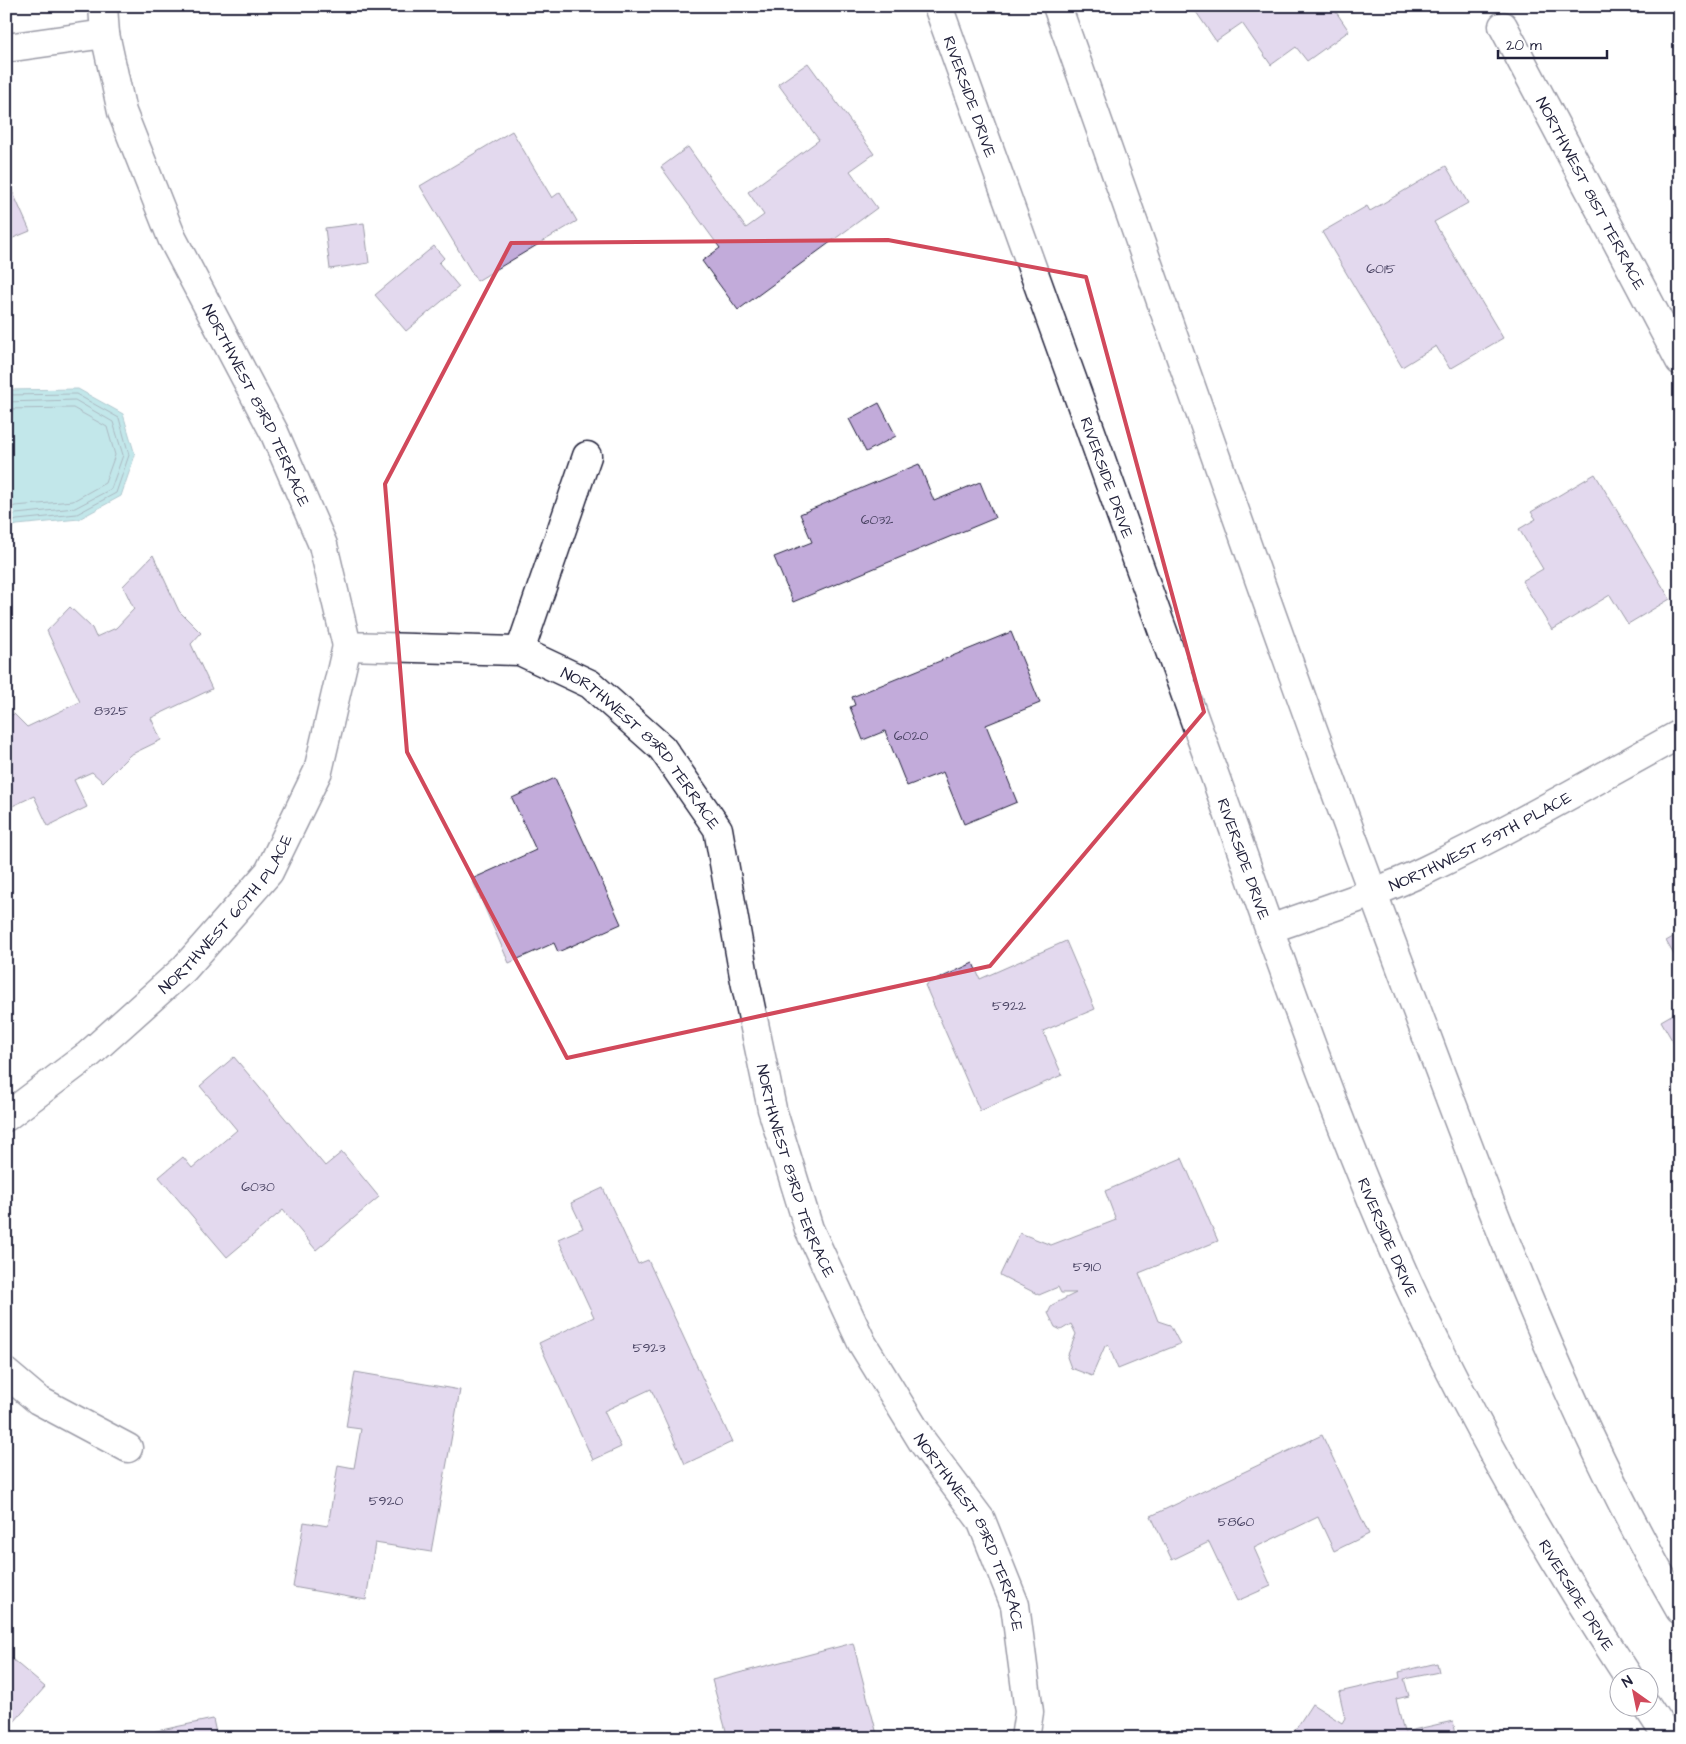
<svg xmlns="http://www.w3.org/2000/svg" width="1686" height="1744" viewBox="0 0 1686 1744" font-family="'Architects Daughter',sans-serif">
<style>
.water{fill:#79cad1;stroke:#568795}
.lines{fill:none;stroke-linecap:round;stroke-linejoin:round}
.shore{stroke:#456577;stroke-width:1}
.building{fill:#c2abda;stroke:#22223b}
.minor-casing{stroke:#22223b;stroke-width:31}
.tertiary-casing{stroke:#22223b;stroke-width:31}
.minor{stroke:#fff;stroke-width:28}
.tertiary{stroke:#fff;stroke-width:28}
.marked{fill:none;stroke:#d1495b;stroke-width:4;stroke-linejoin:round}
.labels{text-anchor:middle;stroke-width:5;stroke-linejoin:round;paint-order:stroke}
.number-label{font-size:14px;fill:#4a4463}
.street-label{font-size:16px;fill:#22223b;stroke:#fff}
</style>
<rect width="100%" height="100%" fill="#fff"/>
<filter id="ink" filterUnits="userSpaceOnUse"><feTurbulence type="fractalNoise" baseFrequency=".02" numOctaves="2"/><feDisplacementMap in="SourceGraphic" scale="10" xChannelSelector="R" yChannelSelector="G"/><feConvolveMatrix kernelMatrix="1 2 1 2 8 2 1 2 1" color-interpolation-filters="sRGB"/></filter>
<g filter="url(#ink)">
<!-- water -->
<path class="water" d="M78,389L123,414L135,455L121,496L79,519L17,525L6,529V390Z"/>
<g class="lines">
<!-- shore -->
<path class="shore" d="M6,395L76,394L119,418L129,455L116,493L77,514L17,520L6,524
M6,402L75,400L113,422L123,455L111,489L75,508L16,514L6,517
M6,409L73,408L107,427L115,455L105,483L73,501L15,506L6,509"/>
</g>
<!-- building -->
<path class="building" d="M1192,6H1332L1349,31L1307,61L1296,47L1271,65L1242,23L1216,41Z
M808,63L874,154L850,171L877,208L738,310L702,261L720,248L661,167L688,147L746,228L764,215L748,192L819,140L778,84Z
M512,131L552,198L560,192L577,221L477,281L420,186Z
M1446,166L1468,203L1434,222L1503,338L1450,369L1436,346L1402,367L1322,232L1367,206L1370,211Z
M6,177L30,231L6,241Z
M364,223L369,263L330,269L325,228Z
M434,246L444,258L439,263L459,287L406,331L375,295Z
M879,403L896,436L866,452L849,419Z
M919,464L934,501L980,482L995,518L793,602L774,557L812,542L800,514Z
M1595,474L1670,599L1628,624L1610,595L1552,630L1522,581L1543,569L1519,529L1536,519L1531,512Z
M153,555L179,611L201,633L191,644L212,689L151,718L161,740L130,755L103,782L92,772L74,780L87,807L48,826L34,796L6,809V717L14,714L27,727L80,702L47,631L70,607L92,628L96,637L116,628L134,609L123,586Z
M1011,632L1040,703L986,725L1017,802L964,824L943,772L907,786L885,731L863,740L850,707L855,705L852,697Z
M555,778L621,924L558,952L554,943L509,963L472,879L536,850L512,798Z
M1680,933V965L1666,941Z
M1066,941L1095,1009L1043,1031L1062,1075L980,1111L925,985L973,963L980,979Z
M1680,1010V1054L1661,1021Z
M234,1057L325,1166L342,1152L379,1197L316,1250L283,1210L227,1257L159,1177L183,1157L192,1168L237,1130L200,1086Z
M1182,1158L1218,1241L1139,1273L1158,1321L1170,1325L1180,1344L1118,1369L1108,1344L1105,1346L1092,1376L1071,1368L1067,1357L1076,1334L1071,1324L1061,1330L1055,1327L1048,1313L1052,1305L1076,1293H1061L1058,1287L1039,1295L1000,1275L1020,1233L1051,1245L1116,1220L1105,1191Z
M603,1188L638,1264L648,1260L732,1442L685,1464L651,1389L604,1411L621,1447L593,1460L539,1343L594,1317L558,1239L583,1228L571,1203Z
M355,1372L460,1390L431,1552L375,1543L366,1600L293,1587L304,1522L328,1526L338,1465L354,1468L361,1429L346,1427Z
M1322,1435L1369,1534L1334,1551L1318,1517L1254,1548L1271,1586L1237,1601L1209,1542L1172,1560L1151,1516Z
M853,1643L878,1738H728L712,1680Z
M6,1654L45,1687L6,1731Z
M1437,1663L1439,1672L1404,1679L1409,1696L1396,1699L1404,1732L1453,1721L1457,1738H1290L1312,1704L1342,1723L1345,1718L1339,1692L1400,1678L1399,1672Z
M213,1719L217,1738H124Z"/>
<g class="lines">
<defs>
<g id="minor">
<path id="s1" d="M103,6L105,34L122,112L172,238L274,432L323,545L347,646L520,651L590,684L662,748L718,829L744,976L772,1109L809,1229L862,1343L922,1441L981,1520L1015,1605L1029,1712L1025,1738"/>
<path id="s2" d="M1503,26L1680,361"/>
<path d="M6,48L105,34"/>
<path d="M520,651L587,456"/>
<path id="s3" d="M1270,929C1322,910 1376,894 1426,870C1512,829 1596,780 1680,734"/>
<path id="s4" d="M6,1117L88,1055L184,969L269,872L318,771L347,646"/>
<path d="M6,1373L38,1400L128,1448"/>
</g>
<g id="tertiary">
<path id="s5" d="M938,6C1026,252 1115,497 1203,743C1268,923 1328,1105 1406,1279C1469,1418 1545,1549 1628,1676"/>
<path d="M1057,6C1170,324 1279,644 1398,960C1481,1181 1561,1404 1680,1610"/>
<path d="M1647,1706L1668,1738"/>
</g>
</defs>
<!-- minor casing -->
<use href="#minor" class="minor-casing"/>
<!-- tertiary casing -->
<use href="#tertiary" class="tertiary-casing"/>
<!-- minor -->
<use href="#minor" class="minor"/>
<!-- tertiary -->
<use href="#tertiary" class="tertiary"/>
</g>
</g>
<!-- marked area -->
<path d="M0 0H1686V1744H0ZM888,240L1086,277L1204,712L990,966L567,1058L407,752L385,484L511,243Z" fill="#fff" fill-opacity=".55" fill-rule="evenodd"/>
<path class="marked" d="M888,240L1086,277L1204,712L990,966L567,1058L407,752L385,484L511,243Z"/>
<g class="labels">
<!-- number labels -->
<g class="number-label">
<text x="1381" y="273">6015</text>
<text x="877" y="524">6032</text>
<text x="111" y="715">8325</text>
<text x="911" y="740">6020</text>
<text x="1009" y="1010">5922</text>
<text x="258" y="1191">6030</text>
<text x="1087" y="1271">5910</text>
<text x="649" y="1352">5923</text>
<text x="386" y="1505">5920</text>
<text x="1236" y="1526">5860</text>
</g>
<!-- street labels -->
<g class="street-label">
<text dy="6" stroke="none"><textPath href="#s5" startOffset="96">RIVERSIDE DRIVE</textPath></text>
<text dy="6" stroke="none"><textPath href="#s2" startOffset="189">NORTHWEST 81ST TERRACE</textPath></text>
<text dy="6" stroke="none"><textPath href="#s1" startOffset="431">NORTHWEST 83RD TERRACE</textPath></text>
<text dy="6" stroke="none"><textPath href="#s5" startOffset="501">RIVERSIDE DRIVE</textPath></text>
<text dy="6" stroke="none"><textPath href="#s1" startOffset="1021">NORTHWEST 83RD TERRACE</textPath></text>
<text dy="6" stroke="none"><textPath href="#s3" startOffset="228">NORTHWEST 59TH PLACE</textPath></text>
<text dy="6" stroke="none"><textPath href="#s5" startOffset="906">RIVERSIDE DRIVE</textPath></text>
<text dy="6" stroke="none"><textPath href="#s4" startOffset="301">NORTHWEST 60TH PLACE</textPath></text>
<text dy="6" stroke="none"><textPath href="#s1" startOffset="1486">NORTHWEST 83RD TERRACE</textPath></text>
<text dy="6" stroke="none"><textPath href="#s5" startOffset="1311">RIVERSIDE DRIVE</textPath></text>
<text dy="6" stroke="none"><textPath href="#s1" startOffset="1891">NORTHWEST 83RD TERRACE</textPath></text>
<text dy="6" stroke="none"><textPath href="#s5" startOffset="1716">RIVERSIDE DRIVE</textPath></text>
</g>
</g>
<!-- margin -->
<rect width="1686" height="1744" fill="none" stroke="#fff" stroke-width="25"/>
<rect x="12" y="12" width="1661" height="1719" fill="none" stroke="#22223b" stroke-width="2" filter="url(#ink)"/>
<!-- north arrow -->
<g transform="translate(1634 1692) rotate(327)"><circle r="24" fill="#ffffff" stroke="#a7a7b1"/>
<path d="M0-4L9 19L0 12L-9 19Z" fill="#d1495b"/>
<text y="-8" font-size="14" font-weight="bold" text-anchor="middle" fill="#22223b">N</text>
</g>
<!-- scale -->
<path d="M1498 50v8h109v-8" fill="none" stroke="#22223b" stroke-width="2.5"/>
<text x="1506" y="50" font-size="15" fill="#22223b" stroke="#ffffff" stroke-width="4" paint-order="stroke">20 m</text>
</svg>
